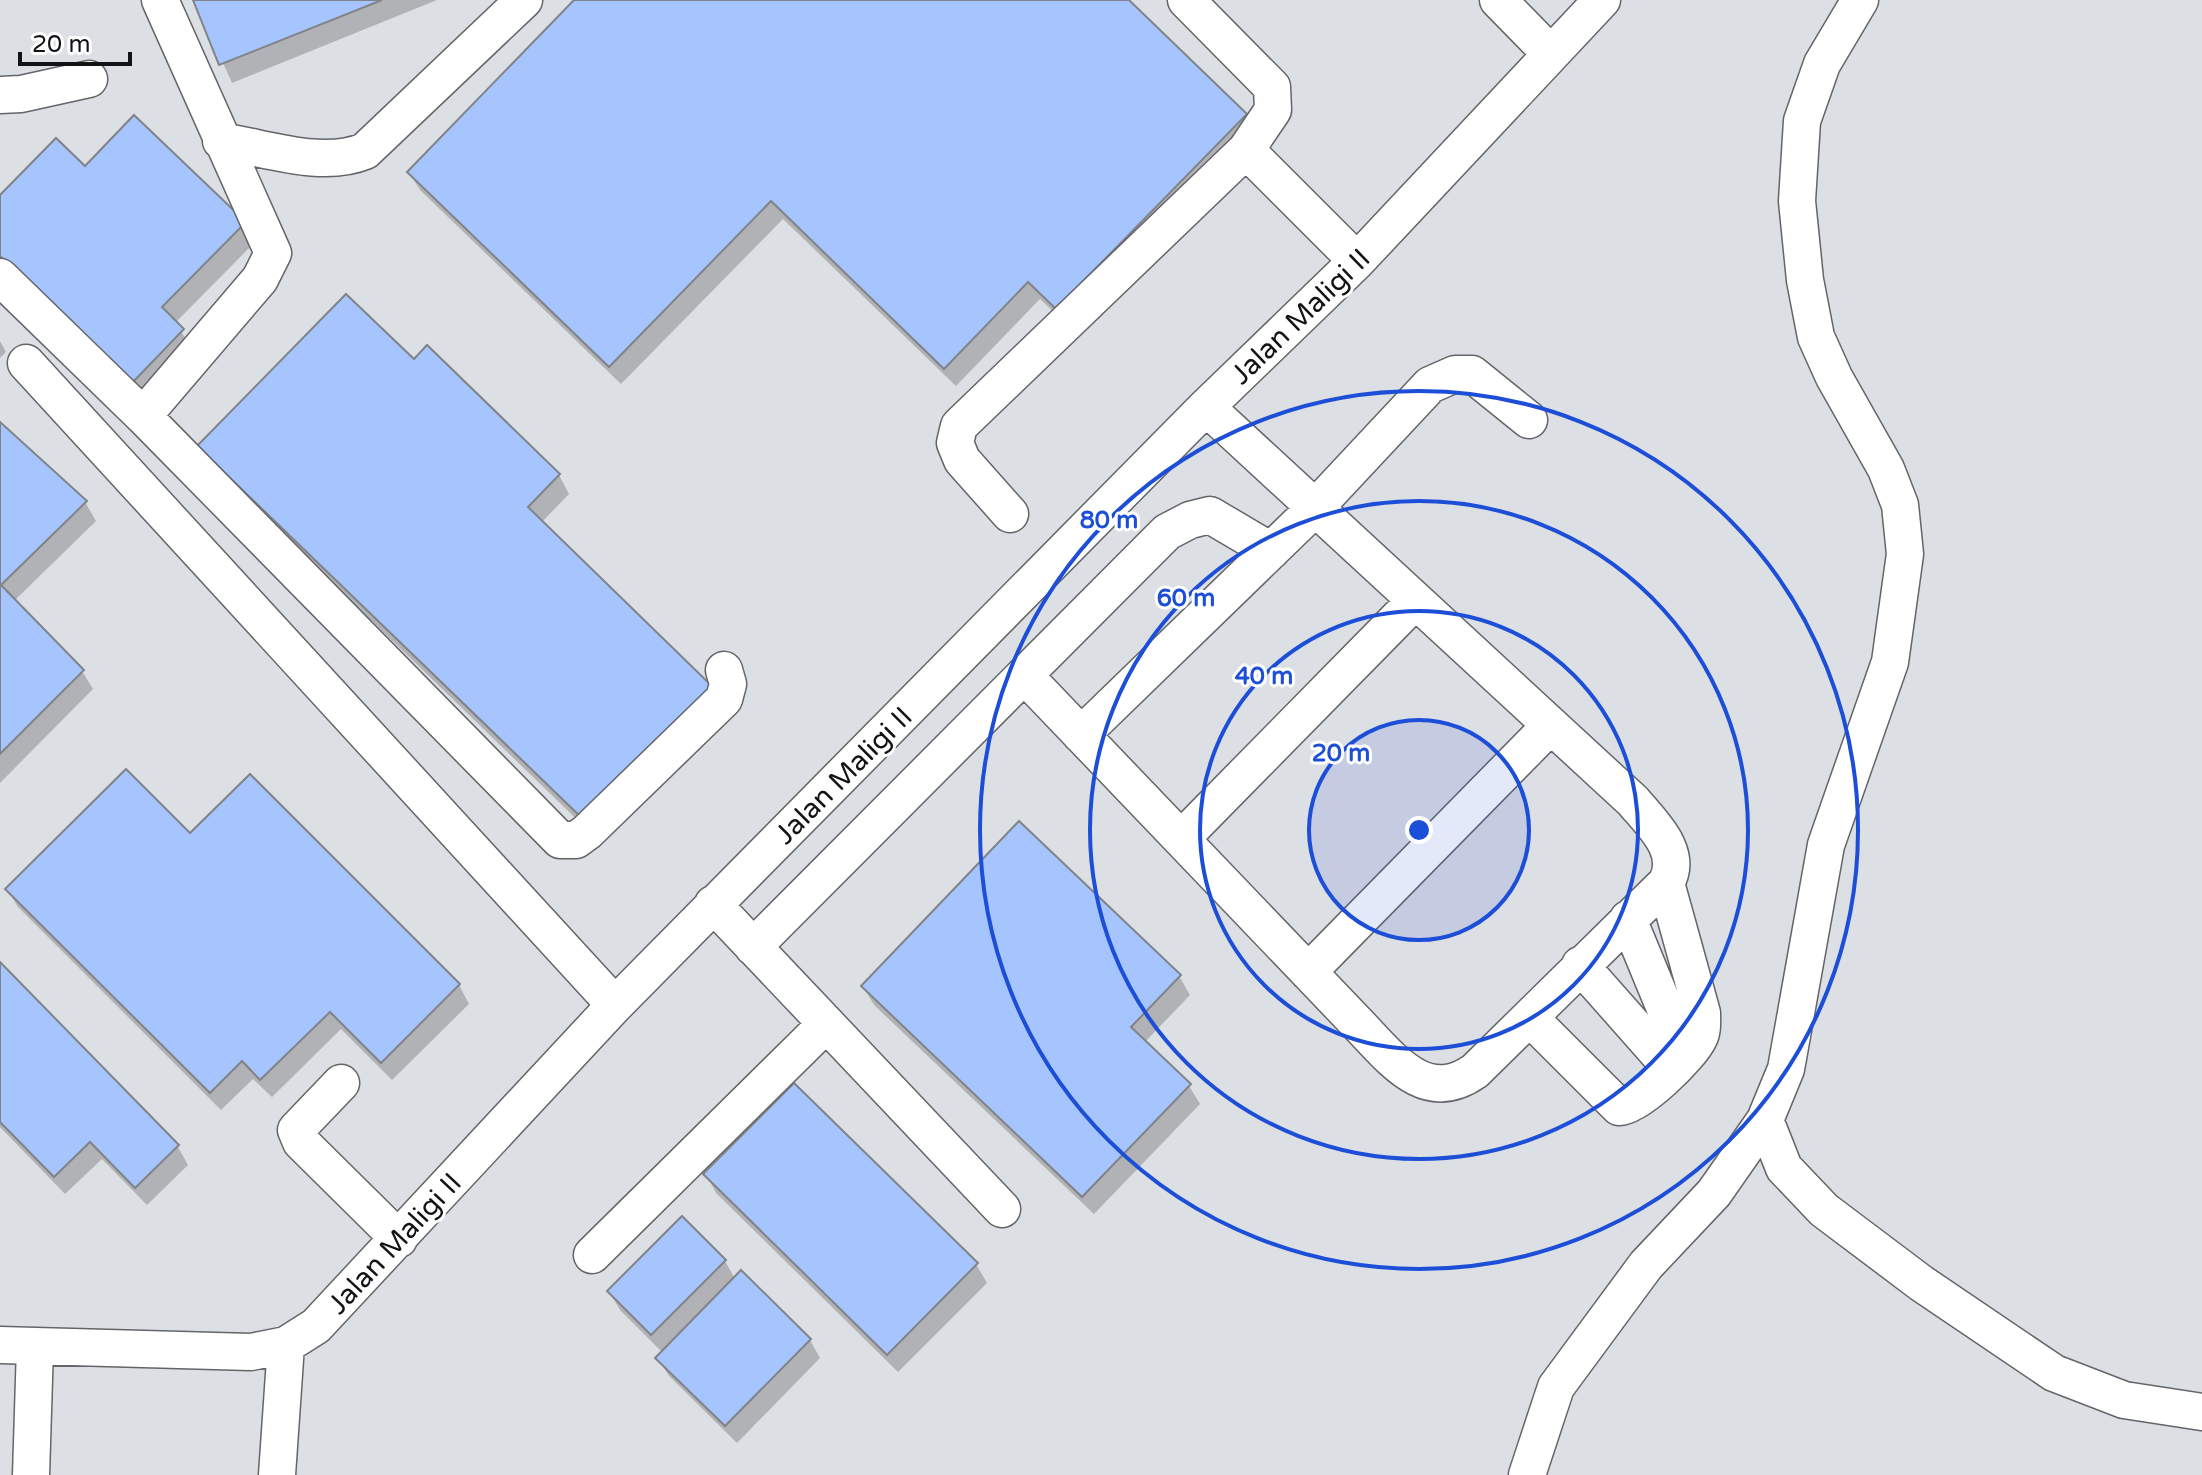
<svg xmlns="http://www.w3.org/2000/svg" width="2202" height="1475" viewBox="0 0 2202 1475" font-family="'Varela Round',sans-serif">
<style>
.shadow{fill:#0003}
.building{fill:#a6c5fe;stroke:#808387;stroke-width:2}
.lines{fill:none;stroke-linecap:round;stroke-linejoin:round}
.minor-casing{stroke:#636569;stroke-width:39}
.minor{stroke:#fff;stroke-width:36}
.ring{fill:none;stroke:#1d4ed8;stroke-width:4}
.labels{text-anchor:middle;stroke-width:6;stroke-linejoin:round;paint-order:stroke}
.street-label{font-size:28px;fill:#121315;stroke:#fff}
.centre{fill:#1d4ed8;stroke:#fff;stroke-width:4}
.ring-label{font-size:24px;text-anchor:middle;font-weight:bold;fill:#1d4ed8;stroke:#fff;stroke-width:6;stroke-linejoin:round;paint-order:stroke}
</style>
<rect width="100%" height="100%" fill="#dcdfe3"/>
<!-- shadow -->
<path class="shadow" d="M195,0H437L232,83Z
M577,0H1126L1245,115L1256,133L1068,326L1040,299L956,386L783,219L621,384L420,190L409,172Z
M0,198L244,224L255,242L175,323L193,349L143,400L0,262Z
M0,341L6,352L0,358Z
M414,362L559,475L569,494L541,523L596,838L210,464L200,446Z
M0,425L85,502L96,521L14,601L82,671L93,689L0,783Z
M250,777L459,985L469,1004L392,1080L341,1029L272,1097L253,1079L221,1110L18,907L7,889L190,836Z
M0,965L178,1147L188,1165L147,1205L102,1159L65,1194L0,1127Z
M1179,976L1190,995L1144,1043L1189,1086L1200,1104L1094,1214L874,1005L863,986Z
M706,1174L976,1264L987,1283L898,1372L716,1193Z
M725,1261L735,1279L810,1340L820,1358L737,1443L669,1376L658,1358L663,1353L620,1310L609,1291Z"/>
<!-- building -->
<path class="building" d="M193,0H382L219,65Z
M574,0H1129L1247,114L1056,309L1028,282L944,369L771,201L609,367L407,172Z
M134,115L246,222L162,307L184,329L132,383L0,256V195L56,138L85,166Z
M346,294L414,359L427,345L560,474L528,507L715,689L585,821L197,446Z
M0,422L87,501L1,585L84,670L0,754Z
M126,769L190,833L250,774L460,984L381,1063L330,1012L260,1080L242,1061L210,1093L5,889Z
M1019,821L1181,975L1131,1027L1191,1084L1082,1197L861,986Z
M0,962L179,1145L135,1188L90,1142L54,1177L0,1122Z
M794,1083L978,1263L887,1355L703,1174Z
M682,1216L726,1260L651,1335L607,1291Z
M741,1270L811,1339L725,1426L655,1358Z"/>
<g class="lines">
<defs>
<path id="minor" d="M1498,0L1550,53
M0,95L21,94L89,79
M221,141C266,148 322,169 365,151L524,0
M1246,150L1357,261
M0,277L143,416L560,840H576L587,832L724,699L728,684L724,670
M26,363L615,1005
M143,416L260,279L273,253L160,0
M1010,514L962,460L955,443L959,426L1246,150L1273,110L1272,87L1186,0
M1024,675L1358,1024C1392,1059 1425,1106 1475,1071L1666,883C1684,852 1652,824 1633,801L1206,407
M1081,735L1313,510L1430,385L1455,374H1472L1529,420
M1181,839L1415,601
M713,904L1002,1209
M1628,919L1685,1057
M753,947L1167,532L1190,520L1210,515L1271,551
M1580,965L1672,1069
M1308,972L1550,726
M1531,1019L1619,1107C1637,1108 1691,1056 1699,1038C1703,1031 1702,1021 1702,1013L1666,883
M341,1083L296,1130L301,1142L399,1239
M1765,1120L1784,1168L1824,1210L1921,1283L2054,1373L2124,1400L2202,1412
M592,1255L826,1024
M0,1345L251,1352L286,1345L316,1326L615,1005L1206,407L1357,261L1602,0
M31,1475L35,1347
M277,1475L286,1345
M1527,1475L1556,1387L1646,1265L1714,1193L1765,1120L1786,1069L1826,845L1890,662L1905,554L1900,505L1886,469L1834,377L1816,337L1805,280L1797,201L1802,121L1822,64L1860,0"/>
</defs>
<!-- minor casing -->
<use href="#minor" class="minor-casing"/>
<!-- minor -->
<use href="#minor" class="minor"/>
</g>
<!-- distance rings -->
<circle cx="1419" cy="830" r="110" fill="#1d4ed8" fill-opacity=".12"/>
<g class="ring">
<circle cx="1419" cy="830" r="110"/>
<circle cx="1419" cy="830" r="219"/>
<circle cx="1419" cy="830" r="329"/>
<circle cx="1419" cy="830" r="439"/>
</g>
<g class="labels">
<!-- street labels -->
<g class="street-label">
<text transform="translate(1300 316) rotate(-44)" y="10">Jalan Maligi II</text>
<text transform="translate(843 775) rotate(-45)" y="10">Jalan Maligi II</text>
<text transform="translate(394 1243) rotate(-47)" y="10">Jalan Maligi II</text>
</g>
</g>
<circle cx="1419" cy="830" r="12" class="centre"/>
<g class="ring-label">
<text x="1109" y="528">80 m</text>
<text x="1186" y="606">60 m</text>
<text x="1264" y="684">40 m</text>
<text x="1341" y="761">20 m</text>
</g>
<!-- scale -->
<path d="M20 52v12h110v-12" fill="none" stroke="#121315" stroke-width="4"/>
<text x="32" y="52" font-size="24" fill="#121315" stroke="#ffffff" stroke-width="6" paint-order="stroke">20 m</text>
</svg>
